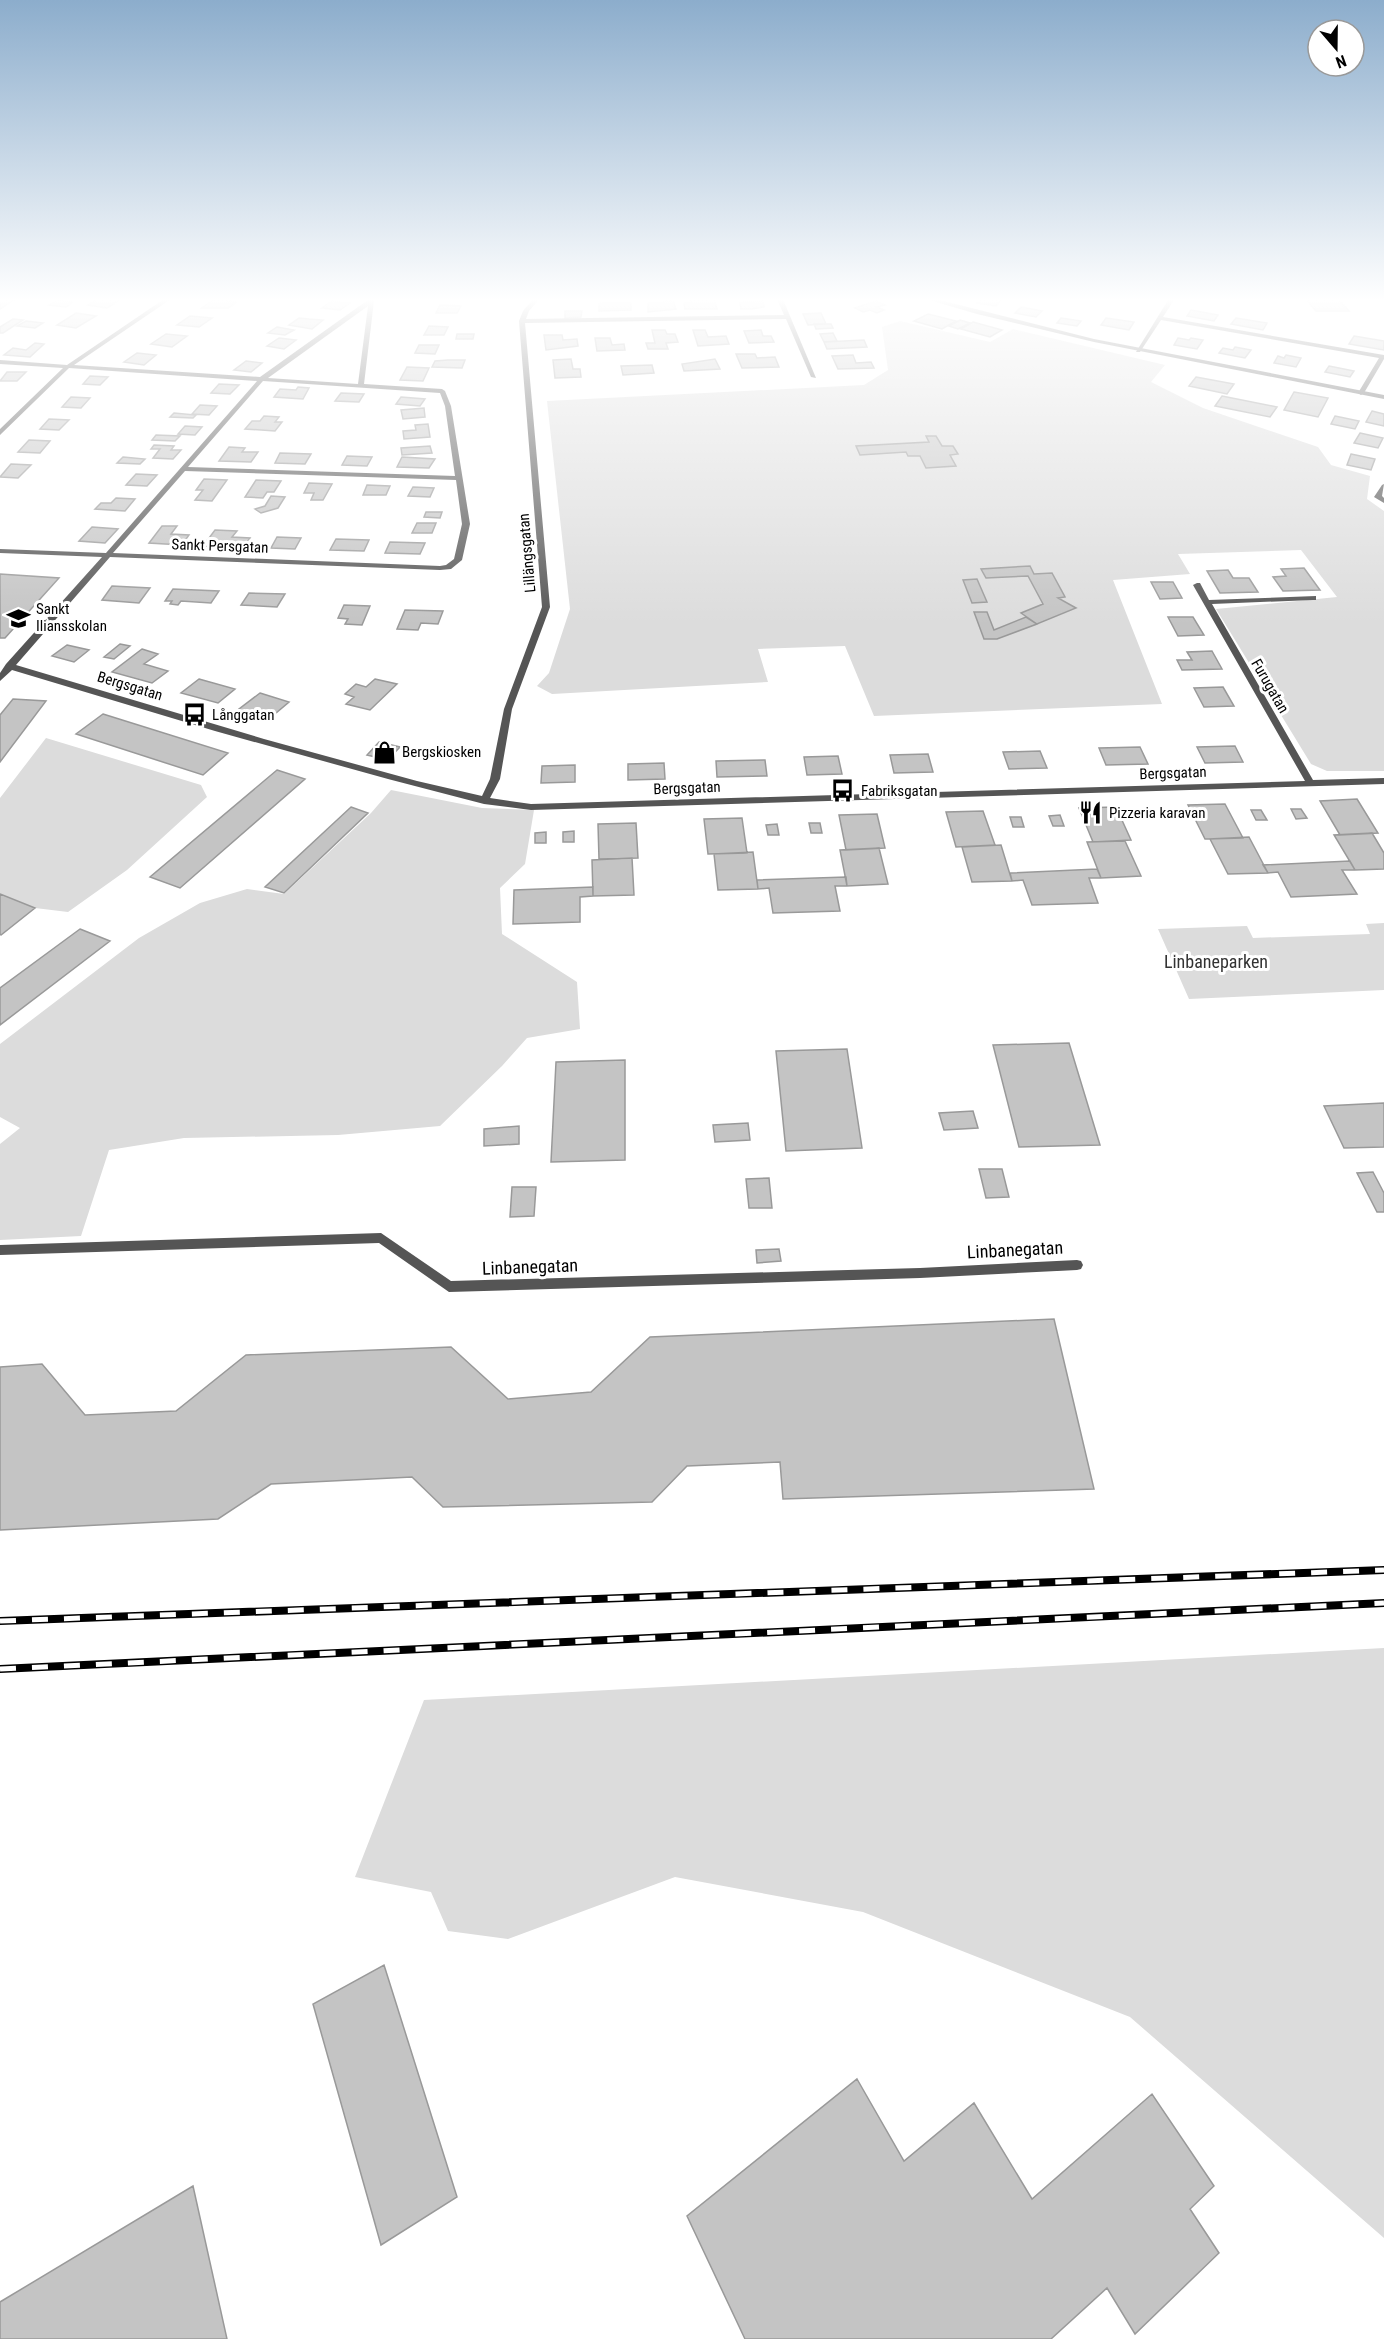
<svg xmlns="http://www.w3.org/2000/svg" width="1384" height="2339" viewBox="0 0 1384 2339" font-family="'Roboto Condensed',sans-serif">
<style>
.green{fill:#dcdcdc}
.building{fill:#c4c4c4;stroke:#999;stroke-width:1.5}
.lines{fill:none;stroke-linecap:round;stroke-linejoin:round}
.minor{fill:#555;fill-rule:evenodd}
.tertiary{fill:#555;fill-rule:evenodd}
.rail-casing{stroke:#000;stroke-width:8}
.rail{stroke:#fff;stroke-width:5;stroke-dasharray:16;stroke-linecap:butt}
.labels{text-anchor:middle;stroke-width:6;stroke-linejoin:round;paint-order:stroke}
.far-street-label{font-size:15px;fill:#000;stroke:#fff}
.far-poi-label{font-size:15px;fill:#000;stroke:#fff;text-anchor:start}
.park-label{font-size:18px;fill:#333;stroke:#fff}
.street-label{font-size:18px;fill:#000;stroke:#fff}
</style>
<rect width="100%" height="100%" fill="#fff"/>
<!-- green -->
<path class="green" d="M900,321L990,342L1013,329L1165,365L1151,382L1203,408L1318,447L1331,465L1370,476L1367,499L1384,511V771H1327L1311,764L1216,609L1337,597L1301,550L1178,554L1190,574L1113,580L1162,704L874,716L845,646L758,649L768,682L552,694L537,686L549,673L570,609L547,401L864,385L888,370L882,327Z
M46,738L201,785L207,797L127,870L68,912L35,908L0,894V798Z
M391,790L482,808L534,810L525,864L500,888L502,934L577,982L580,1029L527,1038L502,1066L440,1126L338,1135L184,1138L109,1150L81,1236L0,1240V1144L20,1128L0,1117V1044L139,938L200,903L247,889L284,894L371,813Z
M1384,923V990L1189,999L1158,929L1247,926L1253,938L1370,934L1366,924Z
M1384,1648V2238L1130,2017L863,1912L675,1877L508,1939L448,1931L431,1892L355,1877L424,1700Z"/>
<!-- building -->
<path class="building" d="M0,297H8L17,298L0,309Z
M101,297H124L107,308L88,305Z
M1304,297H1336L1349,311H1316Z
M982,298L1001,300L996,306L977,303Z
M214,299L237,302L228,308H202Z
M714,299L717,309H685L684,303H691V300Z
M57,300L73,302L66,307L49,305Z
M332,301L350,303L340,310L322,308Z
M664,301H673L676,309L648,312V303H663Z
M763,301L764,307L751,309H741L740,302Z
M876,301L885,305L877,307L884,310L877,313L870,310L863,312L855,308Z
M605,302L631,303V310L599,311V304Z
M440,305L461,306L457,313H436Z
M1021,307L1042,311L1036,317L1015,313Z
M1191,310L1218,315L1214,321L1187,316Z
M565,311H582L581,317L565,318Z
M76,313L96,316L76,328L57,325Z
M821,313L826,324L808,325L803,314Z
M928,314L956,321L942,329L914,321Z
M190,316L212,318L199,327L177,325Z
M299,318L309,319L323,320L312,329L289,325Z
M1061,318L1081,321L1077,326L1057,323Z
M1106,318L1134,322L1129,330L1101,325Z
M1236,318L1267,323L1263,330L1231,324Z
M13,319L23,320L3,333H0V327Z
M960,320L970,323L958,329L949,326Z
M26,321L43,323L35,328L17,326Z
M973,322L1002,330L990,337L961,329Z
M814,324H831L833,328L816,329Z
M429,326L448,327L444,335H424Z
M277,327L294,330L285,335L268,333Z
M652,330H665L667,334H675L678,342L666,343L668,349H648L646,343H655Z
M693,330H705L708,337L726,336L729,344L698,346Z
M761,330L763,336H771L774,342L749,343L744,331Z
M833,333L837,341L824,342L820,334Z
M166,334L187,336L172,347L151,344Z
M457,334H474L473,339H456Z
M544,335H562L563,340L577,339L578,346L546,350Z
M1354,336L1384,341V350L1349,344Z
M279,338L296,340L284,349L267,346Z
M595,338H610L612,345L624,344L625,350L597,351Z
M1178,338L1189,340L1191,338L1203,340L1197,349L1174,345Z
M864,340L867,347L827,349L824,342Z
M35,343L44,344L30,357L4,355L13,348L26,350Z
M419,345H439L435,354L415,353Z
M1235,347L1251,350L1245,358L1219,353L1223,348L1233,350Z
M137,353L156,355L144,365L124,362Z
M736,354H755L757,358L775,357L779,367L742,368Z
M853,355L856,363L871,362L874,368L838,369L832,356Z
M1286,355L1301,358L1296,367L1274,363L1278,356L1284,358Z
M571,359L573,369H580L581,377L555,378L553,360Z
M715,359L720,369L684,371L682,364Z
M448,360H465L462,368L432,367L435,361Z
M246,361L262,363L251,372L234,370Z
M652,365L654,373L623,375L621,366Z
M1329,366L1354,371L1350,377L1325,372Z
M407,367L429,368L423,381L400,380Z
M7,372H26L17,381H0Z
M90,376L108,377L100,385L83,384Z
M1196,377L1234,384L1227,394L1189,386Z
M219,384L239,385L230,394L211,393Z
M298,387L309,388L303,399L274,397L280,389L296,390Z
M1294,392L1328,398L1318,417L1284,410Z
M341,393L364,394L359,402L335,401Z
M1222,396L1277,407L1270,417L1215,406Z
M71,397L90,398L81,408L62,407Z
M401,397L425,399L420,406L396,404Z
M200,405L217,406L209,415L192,414Z
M424,408L425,417L403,419L401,410Z
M1372,411L1384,414V426L1366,422Z
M174,413L196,415L193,418L170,417Z
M264,416L279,417L275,422H282L275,431L245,429L252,421H260Z
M1335,416L1359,421L1355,429L1331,424Z
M49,419L69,420L59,430L40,429Z
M428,424L430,437L404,439L403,431L416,430L415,425Z
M185,426L202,427L195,435L178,434Z
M1360,433L1383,438L1378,448L1354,443Z
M156,435L180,436L175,441L152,440Z
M926,436H936L942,446H953L958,454L950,455L956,466L926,468L920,456H908L906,452L860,455L856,446L929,442Z
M29,440L50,441L40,453L18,452Z
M154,445L174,446L171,450H181L173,459L153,458L160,449H151Z
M430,446L432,453L402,455L401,448Z
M229,447L245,448L242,452H258L251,462L219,461Z
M280,453L311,454L305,464L275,463Z
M1351,454L1375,459L1371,470L1347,465Z
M347,456L372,457L367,466L342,465Z
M123,457L145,459L140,464L117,463Z
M402,457L435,459L429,468L397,467Z
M11,464L31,465L18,478L0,477Z
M136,474L157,475L147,486L126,485Z
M204,479L227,480L212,501L195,500L203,490H196Z
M256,480L281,481L274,492H267L263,498L245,497Z
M309,483L332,484L323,500H311L314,493H304Z
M367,485L390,486L386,495H363Z
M413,487L434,488L430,497L408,496Z
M271,496L285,497L278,508L261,513L255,509L265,506Z
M116,498L135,499L125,511L95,509L101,503H111Z
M426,512H442L440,518L424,517Z
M417,523H436L432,533H412Z
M162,526H177L171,534L189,535L182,545L149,543Z
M92,527L118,529L105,543L79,541Z
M215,530L237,531L232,537L250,538L243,548L203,546Z
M277,537L301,538L295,549L271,548Z
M336,539L369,540L364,551L330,550Z
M390,542L425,543L420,554L385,553Z
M1030,566L1034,574L1052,573L1065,597L1058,598L1076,608L1037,624L1021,613L1043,604L1028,576L986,578L981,569Z
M1304,568L1320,590L1283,591L1273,577L1286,576L1281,569Z
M1228,570L1233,578H1249L1258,592L1220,593L1207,571Z
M0,574L59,578L5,638H0Z
M977,579L987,602L972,603L963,580Z
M1151,582H1173L1182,598L1160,599Z
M112,586L150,588L139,603L102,600Z
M173,589L219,591L211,603L181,601L178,605L170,604L172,601H165Z
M249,593L285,594L277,607L241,605Z
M344,605L370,606L362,625L345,624L348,619L338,618Z
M405,610L443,611L438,624L421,623L418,630L397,629Z
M974,612H987L994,630L1026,617L1037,624L997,639H984Z
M1168,617H1193L1204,635L1178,636Z
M120,644L130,646L114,659L104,657Z
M67,645L89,650L74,662L52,656Z
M142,649L158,654L144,664L168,671L152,683L112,672Z
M1212,651L1222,669L1182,670L1177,660H1192L1187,652Z
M199,679L235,689L218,703L181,693Z
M375,679L397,684L370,710L346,704L354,697L345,694L356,684L366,687Z
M1223,687L1234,706L1204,707L1194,688Z
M260,693L289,702L269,719L239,709Z
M13,699L46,701L0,762V715Z
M103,714L228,753L203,775L76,734Z
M379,742L400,747L388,760L367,755Z
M1235,746L1243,762L1205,763L1197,747Z
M1140,747L1148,764L1106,765L1099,748Z
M1040,751L1047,768L1009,769L1003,752Z
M928,754L933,772L894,773L890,755Z
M838,756L842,774L807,775L804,757Z
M765,760L767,776L717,777L716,761Z
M664,763L665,779L628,780V764Z
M575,765V782L541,783L542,766Z
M277,770L305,779L180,888L150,877Z
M1357,799L1378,833L1340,835L1320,801Z
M1225,804L1243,838L1205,839L1188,805Z
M351,807L368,813L284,893L265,887Z
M1116,807L1131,840L1093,842L1079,808Z
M1291,809H1301L1307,818L1296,819Z
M1251,810H1261L1267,820H1256Z
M983,811L995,845L956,847L946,812Z
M877,814L885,848L846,850L839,815Z
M1060,815L1064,826H1053L1049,816Z
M1010,817H1021L1024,827H1013Z
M742,818L747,853L708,854L704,819Z
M636,823L638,858L599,859L598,824Z
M809,823H820L822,833H811Z
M777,824L779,835H768L766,825Z
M574,831V842H563V832Z
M546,832V843H535V833Z
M1372,833L1384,853V869L1355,870L1334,835Z
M1249,837L1268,873L1228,874L1210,839Z
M1125,841L1141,876L1101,878L1087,842Z
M1001,845L1012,881L972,882L962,847Z
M879,848L888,884L847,886L840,850Z
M753,852L758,889L718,890L714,854Z
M632,858L634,895L593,896L592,860Z
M1350,861L1355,870H1342L1357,894L1291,897L1278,872L1268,873L1263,865Z
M1097,869L1101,878H1089L1098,903L1032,905L1023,880L1012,881L1010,873Z
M846,877L847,886H835L840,911L773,913L769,888L758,889L757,880Z
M593,887V896L580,897V922L513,924L514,890Z
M0,894L35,908L1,935L0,934Z
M80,929L110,941L0,1025V988Z
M1069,1043L1100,1145L1019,1147L993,1045Z
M847,1049L862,1148L786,1151L776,1051Z
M625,1060V1160L551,1162L556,1062Z
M1384,1103V1147L1344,1148L1324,1106Z
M973,1111L978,1128L944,1130L939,1113Z
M748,1123L750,1140L715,1142L713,1125Z
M519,1126V1144L484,1146V1129Z
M979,1169H1002L1009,1197L986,1198Z
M1373,1172L1384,1193V1212H1377L1357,1173Z
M769,1178L772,1208H749L746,1179Z
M512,1187H536L534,1216L510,1217Z
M779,1249L781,1261L757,1263L756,1250Z
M1054,1319L1094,1489L783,1499L780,1462L687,1466L652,1502L443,1507L412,1477L271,1484L218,1519L0,1530V1367L42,1364L85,1415L176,1411L246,1355L451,1347L508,1399L591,1392L650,1337Z
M384,1965L457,2197L381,2245L313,2004Z
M857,2079L904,2161L974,2103L1032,2199L1152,2094L1214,2186L1190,2209L1219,2253L1135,2334L1107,2288L1051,2339H745L687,2216Z
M193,2186L227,2339H0V2302Z"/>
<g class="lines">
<!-- minor -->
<path class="minor" d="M167,297H174L74,365L260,377L372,297H379L374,301L364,384L442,389L445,391L451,406L470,524L462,560L451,569L440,570L110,557L16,665L264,739L417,781L482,796L490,779L504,709L542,607L519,321L523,311L535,297H541L529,311L526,319L784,315L776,297H782L816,378L811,377L786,319L525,323L550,607L512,709L500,779L490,798L531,804L1305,781L1193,585L1197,583H1200L1209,600L1316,596V600H1313L1212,604L1313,780L1384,778V784L531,810L484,804L388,779L215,731L12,670L0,681V673L6,664L102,557L0,553V549L106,553L257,381L69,368L0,435V429L63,368L0,364V360L67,365ZM368,306L358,384L268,378ZM263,381L440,393L445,406L455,476L188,467ZM185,471L456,480L462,524L454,559L446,565L440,566L113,553Z
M1170,297H1176L1163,317L1384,355V359L1364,393L1361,395L1358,393L1379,358L1161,320L1140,352H1136Z
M1384,484L1382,496L1384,498V503L1374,497L1382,485Z
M381,1233L451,1281L920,1268L1077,1260L1081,1261L1083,1265L1081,1269L1077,1270L920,1278L449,1292L379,1243L0,1255V1245Z"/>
<!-- tertiary -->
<path class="tertiary" d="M919,297H928L1094,339L1384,395V399L1094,342L977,314Z"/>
<defs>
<path id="rail" d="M0,1621L1384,1570
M0,1669L1384,1603"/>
</defs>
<!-- rail casing -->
<use href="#rail" class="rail-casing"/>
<!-- rail -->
<use href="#rail" class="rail"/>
</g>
<!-- sky -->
<linearGradient id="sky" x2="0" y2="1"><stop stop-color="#8cadcc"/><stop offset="0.48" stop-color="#fff"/><stop offset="1" stop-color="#fff" stop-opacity="0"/></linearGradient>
<rect width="1384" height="625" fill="url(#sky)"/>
<!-- icons -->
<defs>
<symbol id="school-bare" viewBox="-9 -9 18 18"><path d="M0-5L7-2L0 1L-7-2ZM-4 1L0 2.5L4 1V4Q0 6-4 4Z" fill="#000" stroke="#fff" stroke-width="2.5" paint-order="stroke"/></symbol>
<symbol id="bus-bare" viewBox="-9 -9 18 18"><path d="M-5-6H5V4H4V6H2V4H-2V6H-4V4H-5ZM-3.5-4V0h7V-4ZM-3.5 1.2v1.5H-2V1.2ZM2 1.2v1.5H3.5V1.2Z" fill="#000" stroke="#fff" stroke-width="2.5" paint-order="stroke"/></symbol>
<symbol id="shop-bare" viewBox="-9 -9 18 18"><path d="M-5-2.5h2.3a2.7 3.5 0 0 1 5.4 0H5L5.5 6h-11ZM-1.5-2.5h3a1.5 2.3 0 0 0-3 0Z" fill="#000" stroke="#fff" stroke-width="2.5" paint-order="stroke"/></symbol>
<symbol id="restaurant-bare" viewBox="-9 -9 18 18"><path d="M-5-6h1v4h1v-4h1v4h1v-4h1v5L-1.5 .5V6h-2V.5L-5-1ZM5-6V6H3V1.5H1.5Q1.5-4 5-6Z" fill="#000" stroke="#fff" stroke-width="2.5" paint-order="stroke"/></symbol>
</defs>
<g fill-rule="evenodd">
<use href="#school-bare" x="2" y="602" width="33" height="33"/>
<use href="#bus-bare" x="178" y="698" width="33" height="33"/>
<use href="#shop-bare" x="368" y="736" width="33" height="33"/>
<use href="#bus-bare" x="826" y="774" width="33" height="33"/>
<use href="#restaurant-bare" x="1074" y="796" width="33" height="33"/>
</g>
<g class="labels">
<!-- far-street labels -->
<g class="far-street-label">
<text transform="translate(220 546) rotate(2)" y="5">Sankt Persgatan</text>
<text transform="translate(527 553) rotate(-95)" y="5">Lillängsgatan</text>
<text transform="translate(130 686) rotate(17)" y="5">Bergsgatan</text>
<text transform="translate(1270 686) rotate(60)" y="5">Furugatan</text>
<text transform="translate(1173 773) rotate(-2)" y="5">Bergsgatan</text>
<text transform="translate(687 788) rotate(-2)" y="5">Bergsgatan</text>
</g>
<!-- far-poi labels -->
<g class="far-poi-label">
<text x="36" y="614">Sankt<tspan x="36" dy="17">Iliansskolan</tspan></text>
<text x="212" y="720">Långgatan</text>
<text x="402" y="757">Bergskiosken</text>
<text x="861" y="796">Fabriksgatan</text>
<text x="1109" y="818">Pizzeria karavan</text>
</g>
<!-- park labels -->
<g class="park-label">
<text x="1216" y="968">Linbaneparken</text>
</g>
<!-- street labels -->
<g class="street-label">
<text transform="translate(1015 1250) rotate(-3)" y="6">Linbanegatan</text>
<text transform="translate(530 1267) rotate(-2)" y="6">Linbanegatan</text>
</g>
</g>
<!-- north arrow -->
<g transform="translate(1336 48) rotate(160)"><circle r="28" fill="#ffffff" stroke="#999999" stroke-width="1.5"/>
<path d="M0-4.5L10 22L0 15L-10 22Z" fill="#000000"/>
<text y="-9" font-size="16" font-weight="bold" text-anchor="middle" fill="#000000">N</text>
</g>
</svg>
